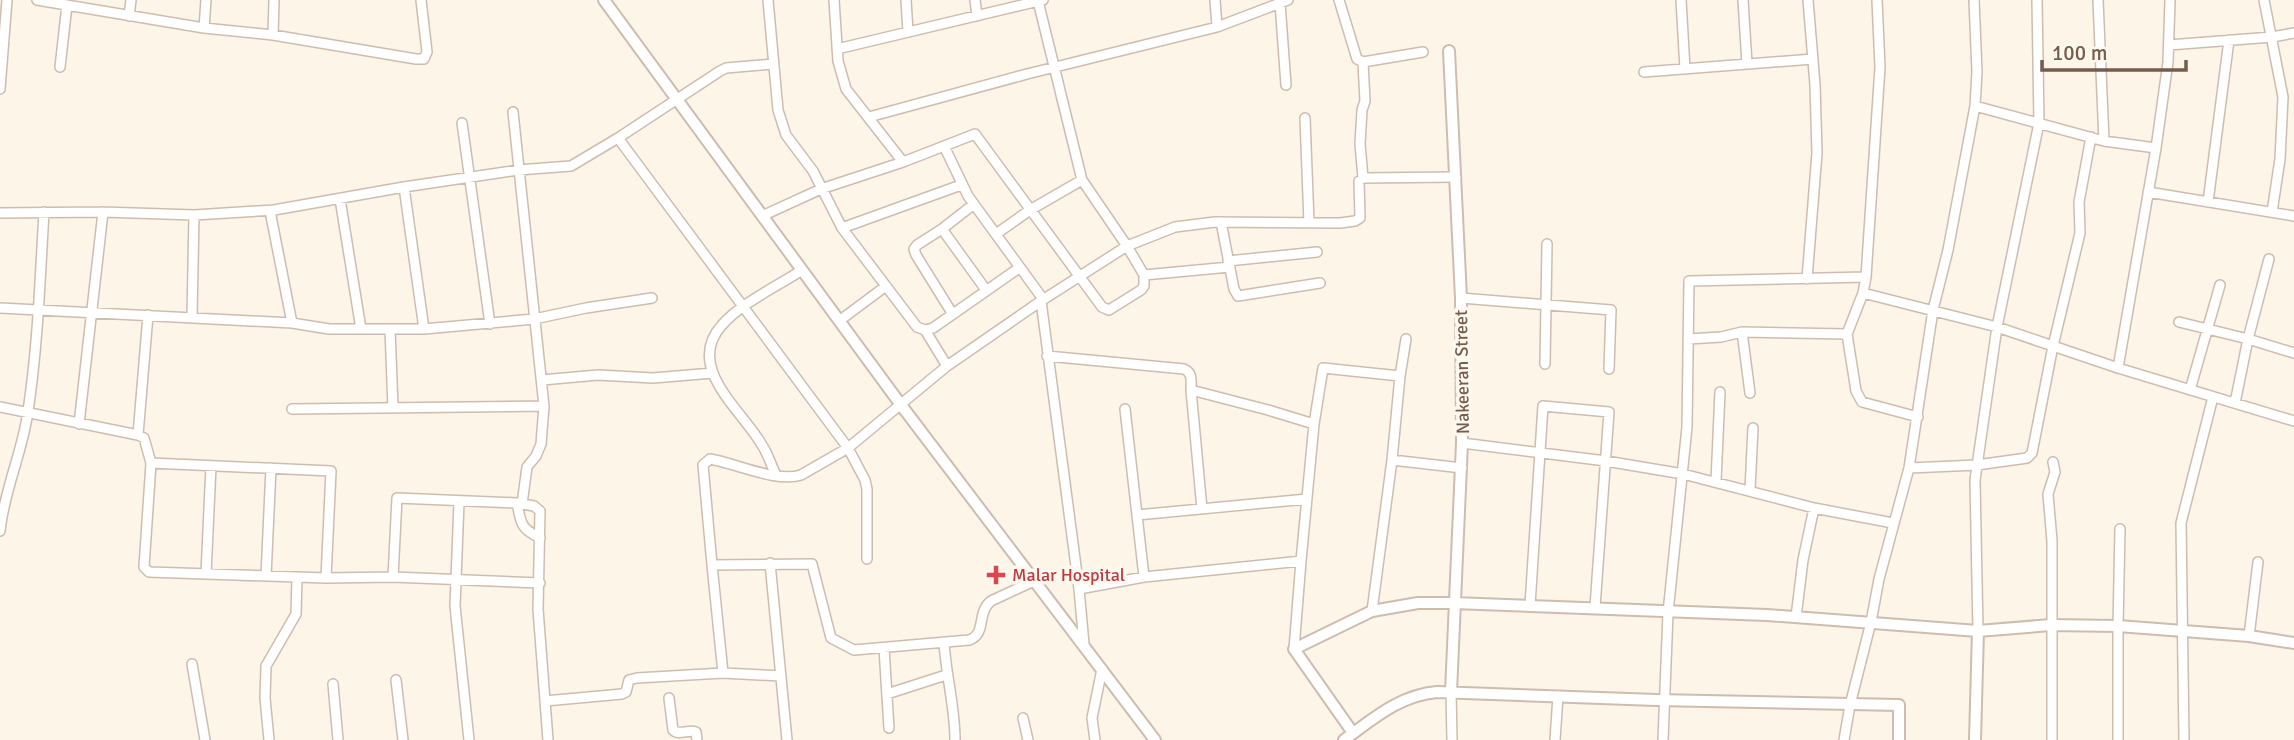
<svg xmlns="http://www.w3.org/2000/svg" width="2294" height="740" viewBox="0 0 2294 740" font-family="Signika,sans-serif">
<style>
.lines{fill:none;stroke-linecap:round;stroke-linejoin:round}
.minor-casing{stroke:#cebdae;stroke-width:12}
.tertiary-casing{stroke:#cebdae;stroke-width:14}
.minor{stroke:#fff;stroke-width:9}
.tertiary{stroke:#fff;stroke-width:10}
.health-dot{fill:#e0444e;stroke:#fef9ef;stroke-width:2.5}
.labels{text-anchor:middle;stroke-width:7;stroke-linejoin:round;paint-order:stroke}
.street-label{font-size:18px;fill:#765c4d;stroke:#fef9ef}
.health-label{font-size:18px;fill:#be3a42;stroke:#fef9ef;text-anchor:start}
</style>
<rect width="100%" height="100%" fill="#fcf5e8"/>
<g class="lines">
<defs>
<path id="minor" d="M37,0L204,28L273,35L416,59H424L427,52L421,0
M768,0L778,110L786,135L813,171L842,228L917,327L925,330L933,328L1019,268
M834,0L838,61L846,89L903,162
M906,0L908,32
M975,0L977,16
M1215,0L1217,27
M1339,0L1357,59L1363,62L1423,52
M1681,0L1685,69
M1743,0L1747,64
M2098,0L2104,141
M2170,0L2168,62L2156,148L2118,368L2294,421
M2264,0L2283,97L2280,159L2272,212
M1280,3L1286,85
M129,16L131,0
M204,28L206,0
M273,35L274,0
M2169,45L2272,37L2294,33
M837,49L1043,0
M1363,62L1365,101L1362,110L1360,144L1363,178
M60,67L67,5
M1644,72L1813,59
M0,89L7,0
M1975,106L2104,141L2156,148
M513,112L544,406L541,444L536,456L527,467L522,504
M869,117L1027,74L1217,27L1288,0
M1305,118L1309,223
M462,123L490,324
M2091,137L2079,202L2080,233L2053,346L2118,368
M618,138L848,448L865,480L867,489V559
M944,146L968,196L1043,299
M404,187L424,329
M2148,192L2294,216
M340,199L361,329
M2208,202L2229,40
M270,211L292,323
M0,213L103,212L194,215L274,210L404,187L518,170L571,166L618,138L720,71L726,68L773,64
M762,216L821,189L903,162L975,134L1102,307L1109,310L1141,290L1144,286V275L1127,246L1082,180L1038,1
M1221,222L1234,289L1238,296L1320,283
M842,228L961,185
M942,229L986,290
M996,234L1030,210L1082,180
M2269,259L2248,339L2294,353
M1228,261L1317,252
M1144,275L1230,267
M1866,277L1880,67L1877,0
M1807,279L1817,153L1815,85L1808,0
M1863,293L1847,334L1856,391L1862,402L1918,417
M1461,298L1611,310L1609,369
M1041,301L1079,589L1084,644
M0,308L292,323L329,329H424L534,319L586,308L652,298
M952,313L916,255L914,249L917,245L942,229L974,204
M192,318L194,215
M839,321L886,286
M2179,322L2248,339L2235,403
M390,329L393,408
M925,330L947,366
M1742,332L1750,393
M1688,339L1721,337L1742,332L1847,334
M1047,356L1184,369C1193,373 1191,381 1191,390L1268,410L1314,424L1301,561L1144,577L1079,589
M1545,364L1547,244
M542,380L598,375L653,378L713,373
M1191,390L1202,509
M2190,390L2220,285
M0,407L138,435L144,438L151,463L144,567L149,572L326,578L393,577L540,583
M292,409L544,406
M1125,409L1144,577
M79,424L103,212
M1314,424L1323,368L1400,376
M138,435L148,315
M1462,443L1606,461L1683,474L1814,508L1893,523
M1392,460L1462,468
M151,463L331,471L326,578
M776,475C771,465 768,454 762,445C742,410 684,367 722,325C741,303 778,286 802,270
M1716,481L1720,392
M1750,490L1753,428
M459,502L455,606L469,740
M517,503C521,523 520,528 540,538
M1137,515L1307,499
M0,531C4,490 23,451 28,411C38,345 40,278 44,212
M770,563L787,740
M712,565L723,673
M206,574L211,466
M266,576L271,468
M393,577L397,498L517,503L534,506L540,511L538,609L548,740
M1036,580L991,601C976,613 987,634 969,640L854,650L831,638L812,564L712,565L703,465L710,459C735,463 777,483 801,475L848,448L947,366L1041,301L1127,246L1175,227L1215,222L1340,223L1355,221L1360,218L1359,181L1363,178L1456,177
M1530,605L1543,406L1609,412L1595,607
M1372,611L1392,460L1400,376L1406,339
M1796,617L1803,560L1814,508
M1978,631L1975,480L1997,327L2039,123L2037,0
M2249,636L2258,562
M944,642C946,676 955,707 955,740
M884,648L889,728
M1294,649L1301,561
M192,664L205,740
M396,680L403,740
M333,684L338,740
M1451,692L1452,740
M887,694L946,675
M669,698L673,730C679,736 688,729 696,732L697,740
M545,701L622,694L626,692L629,680L637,678L723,673L781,676
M1023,718L1028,740
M269,740L265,698L266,666L296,614L297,577
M1095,740L1092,718L1102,669
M1555,740L1558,696
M1663,740L1668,613L1687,427L1689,281L1866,277L1863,293L1997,327L2053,346L2032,453L2027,458L1977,465L1909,468
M1844,740L1850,705L1871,622L1879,579L1909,468L1933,310L1948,250L1975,106L1977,72L1974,0
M2052,740V541L2048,494L2055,472L2053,462
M2118,740V626L2120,529
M2184,740L2181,523L2213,397"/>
<path id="tertiary" d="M604,0L901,405L1155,740
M1449,51L1461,298L1462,443L1451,692
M1353,733L1294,649L1372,611L1418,603H1454L1767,615L1978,631L2051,625L2118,626L2249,636L2294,643
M1344,740C1373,719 1400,695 1437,692L1656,700L1899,705V740
M1975,740L1978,631"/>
</defs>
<!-- minor casing -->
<use href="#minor" class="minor-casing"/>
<!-- tertiary casing -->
<use href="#tertiary" class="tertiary-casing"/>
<!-- minor -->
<use href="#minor" class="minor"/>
<!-- tertiary -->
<use href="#tertiary" class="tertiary"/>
</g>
<!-- markers -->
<path class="health-dot" d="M992.5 564.5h7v7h7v7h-7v7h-7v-7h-7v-7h7z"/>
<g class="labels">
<!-- street labels -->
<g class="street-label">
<text transform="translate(1462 372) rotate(-91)" y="6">Nakeeran Street</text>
</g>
<!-- health labels -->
<g class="health-label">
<text x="1012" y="581">Malar Hospital</text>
</g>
</g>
<!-- scale -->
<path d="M2042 60v10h144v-10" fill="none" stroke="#765c4d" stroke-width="3.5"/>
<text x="2052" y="60" font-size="21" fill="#765c4d" stroke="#fef9ef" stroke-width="5" paint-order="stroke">100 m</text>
</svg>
